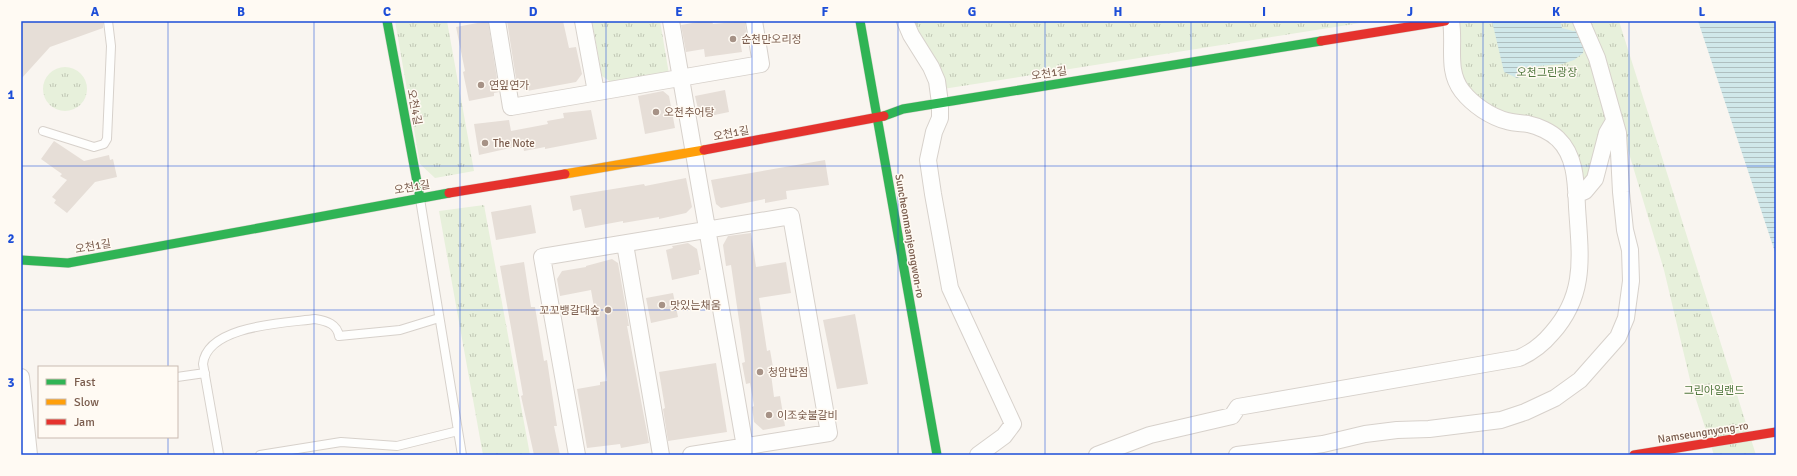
<svg xmlns="http://www.w3.org/2000/svg" width="1797" height="476" viewBox="0 0 1797 476" font-family="Signika,'Noto Sans KR',sans-serif">
<style>
.park{fill:url(#park-tufts)}
.water{fill:url(#water-rules)}
.building{fill:#e6ded7}
.lines{fill:none;stroke-linecap:round;stroke-linejoin:round}
.lane-casing{stroke:#d7d1cb;stroke-width:10}
.street-casing{stroke:#d7d1cb;stroke-width:18}
.fast-casing{stroke:#d9d2cb;stroke-width:10}
.slow-casing{stroke:#d9d2cb;stroke-width:10}
.jam-casing{stroke:#d9d2cb;stroke-width:10}
.lane{stroke:#fefefd;stroke-width:8}
.street{stroke:#fefefd;stroke-width:16}
.fast{stroke:#30b455;stroke-width:9}
.slow{stroke:#ff9f0a;stroke-width:9}
.jam{stroke:#e5322d;stroke-width:9}
.grid{fill:none;stroke:#1d4ed8;stroke-width:1;stroke-opacity:0.55}
.poi-dot{fill:#a69286;stroke:#fffaf3;stroke-width:1.5}
.labels{text-anchor:middle;stroke-width:3;stroke-linejoin:round;paint-order:stroke}
.poi-label{font-size:11px;fill:#7a5c4d;stroke:#fffaf3;text-anchor:start}
.park-label{font-size:11px;fill:#537a41;stroke:#fffaf3}
.street-label{font-size:11px;fill:#7a5c4d;stroke:#fffaf3}
.neatline{fill:none;stroke:#1d4ed8;stroke-width:1.5}
.grid-label{font-size:13px;text-anchor:middle;font-weight:bold;fill:#1d4ed8}
</style>
<defs>
<pattern id="park-tufts" width="24" height="20" patternUnits="userSpaceOnUse"><rect width="24" height="20" fill="#e7f0db"/><path d="M3 7l-1-3M5 7V3M7 7l1-3M15 17l-1-3M17 17v-4M19 17l1-3" fill="none" stroke="#c0c6b4"/></pattern>
<pattern id="water-rules" width="6" height="5" patternUnits="userSpaceOnUse"><rect width="6" height="5" fill="#d0e8ea"/><path d="M0 2.5h6" fill="none" stroke="#aebfc0"/></pattern>
</defs>
<rect width="100%" height="100%" fill="#f9f5f0"/>
<!-- park -->
<path class="park" d="M395,21H447L474,171L435,178L420,164Z
M592,21H660L669,74L614,84L602,76Z
M908,21H1373L943,89Z
M1456,21H1619L1756,455H1714L1691,384L1664,270L1616,110C1607,136 1615,188 1583,201L1574,151L1520,118L1480,101L1468,93L1457,65Z
M43 89a22 22 0 1 1 44 0a22 22 0 1 1-44 0Z
M484,205L530,455H483L439,211Z"/>
<!-- water -->
<path class="water" d="M1492,21H1560L1562,28L1573,31L1579,30L1585,41L1583,53L1574,60L1562,64L1538,66L1530,72L1517,78L1504,72Z
M1698,21H1776V255Z"/>
<!-- building -->
<path class="building" d="M21,21H103V28L50,47L21,79Z
M488,21L499,92L494,93V96L469,101L463,72L465,71L456,27Z
M507,21H563L569,48L576,47L582,74L576,82L527,91L517,85Z
M704,21H712L713,24L745,21L747,40L740,41L742,52L705,57L704,49L686,52L681,25Z
M725,90L729,112L700,118L695,96Z
M663,91L669,96L675,128L645,134L638,96Z
M591,110L597,139L545,149V147L524,151L523,145L479,155L474,124L509,120L511,131L548,124L547,121L564,118L563,113Z
M54,141L84,161L109,155L110,160L113,159L117,177L95,182L67,213L54,203L56,200L52,197L67,180L60,176L62,174L41,159Z
M825,160L829,185L786,191L787,199L765,203V199L721,208L716,204L711,180Z
M686,178L692,207L686,213L659,219V217L623,223V221L585,228L581,209L573,211L570,196L644,184L645,186Z
M531,205L536,233L496,240L491,212Z
M751,233L756,267L786,262L791,293L759,298L767,351L770,350L774,373L771,374L774,397L780,396L785,426L763,430L754,422L752,407L754,406L750,383L746,384L742,363L745,362L731,265L726,266L723,245L728,236Z
M688,243L697,249L701,270H699V274L672,280L666,250L673,248L672,246Z
M612,259L618,263L629,326H627L649,443L621,448L620,444L587,448L577,389L600,385V382L607,381L591,290L560,296L557,279L562,271L586,267V266Z
M524,262L531,307H535L544,361L547,360L557,426H554L560,455H534L521,396L523,395L500,266Z
M673,293L678,317L651,323L646,298Z
M855,314L868,384L837,389L823,320Z
M716,363L727,432L668,441L663,409L665,408L659,372Z"/>
<g class="lines">
<defs>
<path id="lane" d="M43,131L94,147L104,144L107,139L111,46L108,21
M420,199L462,455
M177,377L205,373
M219,455L203,364C207,325 286,323 315,319C327,321 337,324 339,336L400,330L439,318
M260,455L341,442L397,446L458,431"/>
<path id="street" d="M497,21L511,107L761,64L754,21
M583,21L596,92
M671,21L745,447
M905,21L911,35L931,67L937,81L940,103V118L934,132L928,160L933,194L950,288L1013,424L1004,436L978,455
M1576,195L1585,191L1595,179L1607,133L1614,121
M625,244L661,455
M21,377L29,455
M577,455L542,257L791,216L829,433L691,455
M1097,455L1150,435L1232,416L1238,407L1519,358C1533,352 1542,345 1552,333C1587,294 1580,255 1577,207C1576,184 1576,156 1558,139C1551,132 1538,126 1528,124C1521,123 1514,123 1507,121C1491,117 1473,105 1462,91C1446,70 1455,45 1451,21
M1237,455L1323,444L1365,434L1397,430L1429,429L1501,420L1525,412L1555,398L1580,380L1618,337L1626,318L1631,281L1630,250L1625,230L1621,192L1618,133L1597,58L1581,21"/>
<path id="fast" d="M387,21L420,198
M860,21L937,455
M884,116L903,109L1321,41
M21,260L68,263L449,193"/>
<path id="slow" d="M565,174L704,150"/>
<path id="jam" d="M1321,41L1445,21
M704,150L884,116
M449,193L565,174
M1634,455L1776,432"/>
</defs>
<!-- lane casing -->
<use href="#lane" class="lane-casing"/>
<!-- street casing -->
<use href="#street" class="street-casing"/>
<!-- fast casing -->
<use href="#fast" class="fast-casing"/>
<!-- slow casing -->
<use href="#slow" class="slow-casing"/>
<!-- jam casing -->
<use href="#jam" class="jam-casing"/>
<!-- lane -->
<use href="#lane" class="lane"/>
<!-- street -->
<use href="#street" class="street"/>
<!-- fast -->
<use href="#fast" class="fast"/>
<!-- slow -->
<use href="#slow" class="slow"/>
<!-- jam -->
<use href="#jam" class="jam"/>
</g>
<!-- grid -->
<path class="grid" d="M168,21V367M314,21V455M460,21V455M606,21V455M752,21V455M898,21V455M1045,21V455M1191,21V455M1337,21V455M1483,21V455M1629,21V455M21,166H1776M21,310H1776M168,437V455"/>
<!-- markers -->
<g class="poi-dot">
<circle cx="733" cy="39" r="4"/>
<circle cx="481" cy="85" r="4"/>
<circle cx="656" cy="112" r="4"/>
<circle cx="485" cy="143" r="4"/>
<circle cx="662" cy="305" r="4"/>
<circle cx="608" cy="310" r="4"/>
<circle cx="760" cy="372" r="4"/>
<circle cx="769" cy="415" r="4"/>
</g>
<g class="labels">
<!-- poi labels -->
<g class="poi-label">
<text x="741" y="43">순천만오리정</text>
<text x="489" y="89">연잎연가</text>
<text x="664" y="116">오천추어탕</text>
<text x="493" y="147">The Note</text>
<text x="670" y="309">맛있는채움</text>
<text x="600" y="314" text-anchor="end">꼬꼬뱅갈대숲</text>
<text x="768" y="376">청암반점</text>
<text x="777" y="419">이조숯불갈비</text>
</g>
<!-- park labels -->
<g class="park-label">
<text x="1547" y="76">오천그린광장</text>
<text x="1714" y="394">그린아일랜드</text>
</g>
<!-- street labels -->
<g class="street-label">
<text transform="translate(1049 73) rotate(-9)" y="4">오천1길</text>
<text transform="translate(415 107) rotate(79)" y="4">오천4길</text>
<text transform="translate(731 133) rotate(-11)" y="4">오천1길</text>
<text transform="translate(412 187) rotate(-10)" y="4">오천1길</text>
<text transform="translate(910 236) rotate(80)" y="4">Suncheonmanjeongwon-ro</text>
<text transform="translate(93 246) rotate(-10)" y="4">오천1길</text>
<text transform="translate(1703 432) rotate(-9)" y="4">Namseungnyong-ro</text>
</g>
</g>
<!-- border -->
<rect width="1797" height="476" fill="none" stroke="#fffaf3" stroke-width="44"/>
<!-- legend -->
<rect x="38" y="366" width="140" height="72" fill="#fffaf3" stroke="#cabbb1"/>
<rect x="46" y="379" width="20" height="6" fill="#30b455" stroke="#cabbb1"/>
<text x="74" y="386" font-size="12" fill="#7a5c4d">Fast</text>
<rect x="46" y="399" width="20" height="6" fill="#ff9f0a" stroke="#cabbb1"/>
<text x="74" y="406" font-size="12" fill="#7a5c4d">Slow</text>
<rect x="46" y="419" width="20" height="6" fill="#e5322d" stroke="#cabbb1"/>
<text x="74" y="426" font-size="12" fill="#7a5c4d">Jam</text>
<rect x="22" y="22" width="1753" height="432" class="neatline"/>
<g class="grid-label">
<text x="95" y="16">A</text>
<text x="241" y="16">B</text>
<text x="387" y="16">C</text>
<text x="533" y="16">D</text>
<text x="679" y="16">E</text>
<text x="825" y="16">F</text>
<text x="972" y="16">G</text>
<text x="1118" y="16">H</text>
<text x="1264" y="16">I</text>
<text x="1410" y="16">J</text>
<text x="1556" y="16">K</text>
<text x="1702" y="16">L</text>
<text x="11" y="99">1</text>
<text x="11" y="243">2</text>
<text x="11" y="387">3</text>
</g>
</svg>
